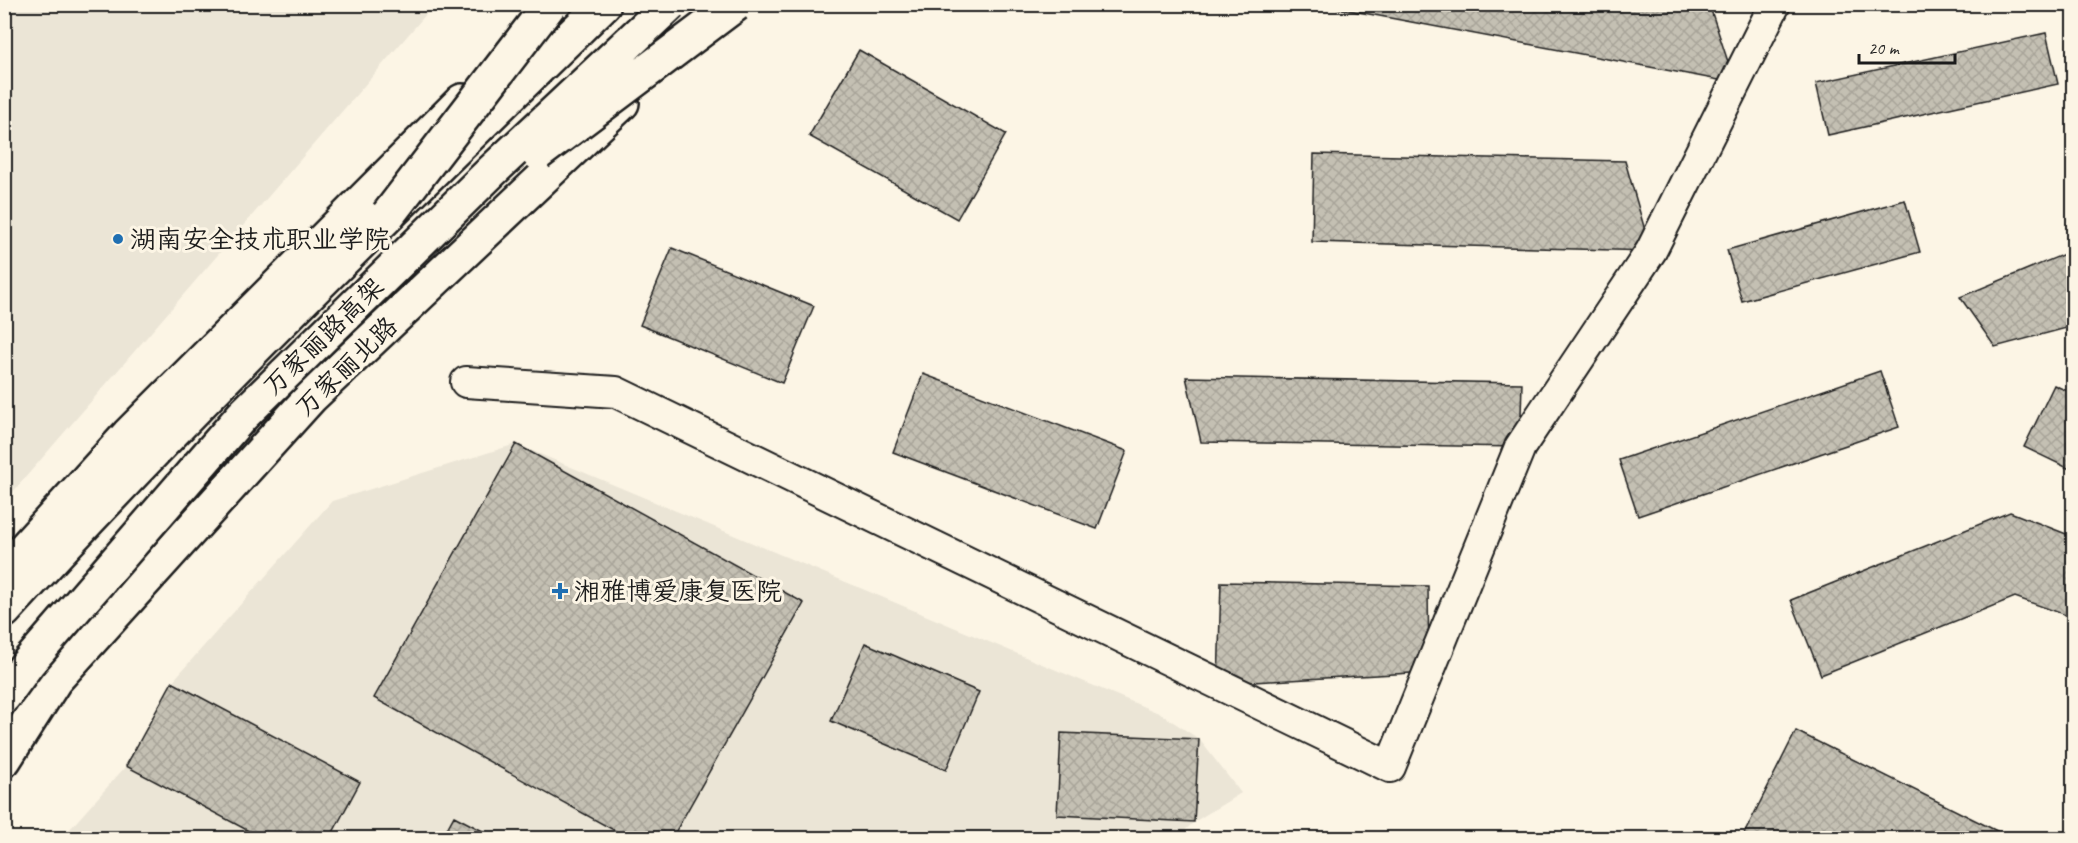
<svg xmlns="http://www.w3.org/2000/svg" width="2078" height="843" viewBox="0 0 2078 843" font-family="Caveat,'LXGW WenKai TC',sans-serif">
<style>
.built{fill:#ebe5d6}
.building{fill:url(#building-cross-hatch);stroke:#1c1c1c;stroke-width:1.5}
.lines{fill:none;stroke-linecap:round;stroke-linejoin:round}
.street-casing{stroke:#1c1c1c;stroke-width:34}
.primary-casing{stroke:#1c1c1c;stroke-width:38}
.highway-casing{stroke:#1c1c1c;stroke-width:38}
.street{stroke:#fcf5e5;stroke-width:30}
.primary{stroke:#fcf5e5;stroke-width:33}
.highway{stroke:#fcf5e5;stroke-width:33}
.highway-bridge-casing{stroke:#1c1c1c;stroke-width:38;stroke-linecap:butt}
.highway-bridge{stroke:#fcf5e5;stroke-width:33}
.poi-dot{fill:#1f6fb2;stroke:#fcf5e5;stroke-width:2}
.labels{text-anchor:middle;stroke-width:6;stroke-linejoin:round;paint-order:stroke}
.poi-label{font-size:26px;fill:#1c1c1c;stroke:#fcf5e5;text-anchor:start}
.street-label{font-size:26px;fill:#1c1c1c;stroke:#fcf5e5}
</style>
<defs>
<pattern id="building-cross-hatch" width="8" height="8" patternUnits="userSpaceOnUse" patternTransform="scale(1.5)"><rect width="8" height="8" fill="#c4c0b3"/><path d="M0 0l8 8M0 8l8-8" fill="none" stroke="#a8a499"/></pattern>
</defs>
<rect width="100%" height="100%" fill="#fcf5e5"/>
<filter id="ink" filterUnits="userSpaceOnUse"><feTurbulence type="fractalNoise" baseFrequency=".0167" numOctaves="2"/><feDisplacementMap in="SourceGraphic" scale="12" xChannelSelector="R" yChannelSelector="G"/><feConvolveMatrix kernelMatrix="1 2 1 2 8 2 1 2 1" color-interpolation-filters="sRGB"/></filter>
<g filter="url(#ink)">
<!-- built -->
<path class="built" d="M5,4L434,5L5,501L4,5Z
M516,444L1161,714L1199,739L1241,793L1194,822L1177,838H62L126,766L172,682L332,501Z"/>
<!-- building -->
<path class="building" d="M1316,4H1709L1735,83Z
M2046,33L2058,84L1828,135L1816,83Z
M859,50L1006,134L957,219L809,136Z
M1314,154L1625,161L1651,251L1312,242Z
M1905,200L1920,252L1742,301L1727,250Z
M672,248L814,306L782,383L640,325Z
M2074,250V326L1995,347L1960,297Z
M1880,371L1899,427L1638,516L1619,460Z
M923,374L1127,451L1097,529L893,452Z
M1186,377L1522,383L1520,447L1201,442Z
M2054,385L2074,394V471L2024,447Z
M516,444L804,603L672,838H628L374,698Z
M2010,512L2074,537V618L2015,597L1821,675L1791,600Z
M1221,582L1428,586L1429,672L1218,684Z
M865,643L979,692L946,770L831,721Z
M172,682L360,782L330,838H262L126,766Z
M1796,731L2011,838H1742Z
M1061,733L1199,739L1194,822L1057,815Z
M454,816L496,838H442Z"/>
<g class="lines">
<defs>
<path id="street" d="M466,382L616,392L1390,767L1520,447L1651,251L1775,4"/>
<path id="primary" d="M4,571L128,435L462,101
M4,760L55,680L311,397L622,103"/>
<path id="highway" d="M4,611C196,401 400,203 604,4"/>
</defs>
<!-- street casing -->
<use href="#street" class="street-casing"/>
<!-- primary casing -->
<use href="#primary" class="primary-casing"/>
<!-- highway casing -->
<use href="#highway" class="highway-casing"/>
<!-- street -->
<use href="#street" class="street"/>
<!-- primary -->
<use href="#primary" class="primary"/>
<!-- highway -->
<use href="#highway" class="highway"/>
<defs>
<path id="highway-bridge" d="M538,153L736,4
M388,215L550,4
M4,696L28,663L242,416L492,171L670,4"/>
</defs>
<!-- highway-bridge casing -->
<use href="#highway-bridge" class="highway-bridge-casing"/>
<!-- highway-bridge -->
<use href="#highway-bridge" class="highway-bridge"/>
</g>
</g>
<!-- markers -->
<g class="poi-dot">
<circle cx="118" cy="239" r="6"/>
<path d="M557 582h6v6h6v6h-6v6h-6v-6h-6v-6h6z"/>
</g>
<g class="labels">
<!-- poi labels -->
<g class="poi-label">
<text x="130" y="248">湖南安全技术职业学院</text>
<text x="574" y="600">湘雅博爱康复医院</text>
</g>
<!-- street labels -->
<g class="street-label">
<text transform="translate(323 336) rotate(-44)" y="9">万家丽路高架</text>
<text transform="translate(346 366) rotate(-44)" y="9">万家丽北路</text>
</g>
</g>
<!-- margin -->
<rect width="2078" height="843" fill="none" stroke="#fcf5e5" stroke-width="24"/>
<rect x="12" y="12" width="2054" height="819" fill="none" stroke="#1c1c1c" stroke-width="2" filter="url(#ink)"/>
<!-- scale -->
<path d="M1859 54v9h96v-9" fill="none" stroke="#1c1c1c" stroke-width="3"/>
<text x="1868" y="54" font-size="18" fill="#1c1c1c" stroke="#fcf5e5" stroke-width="4.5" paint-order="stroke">20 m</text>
</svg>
